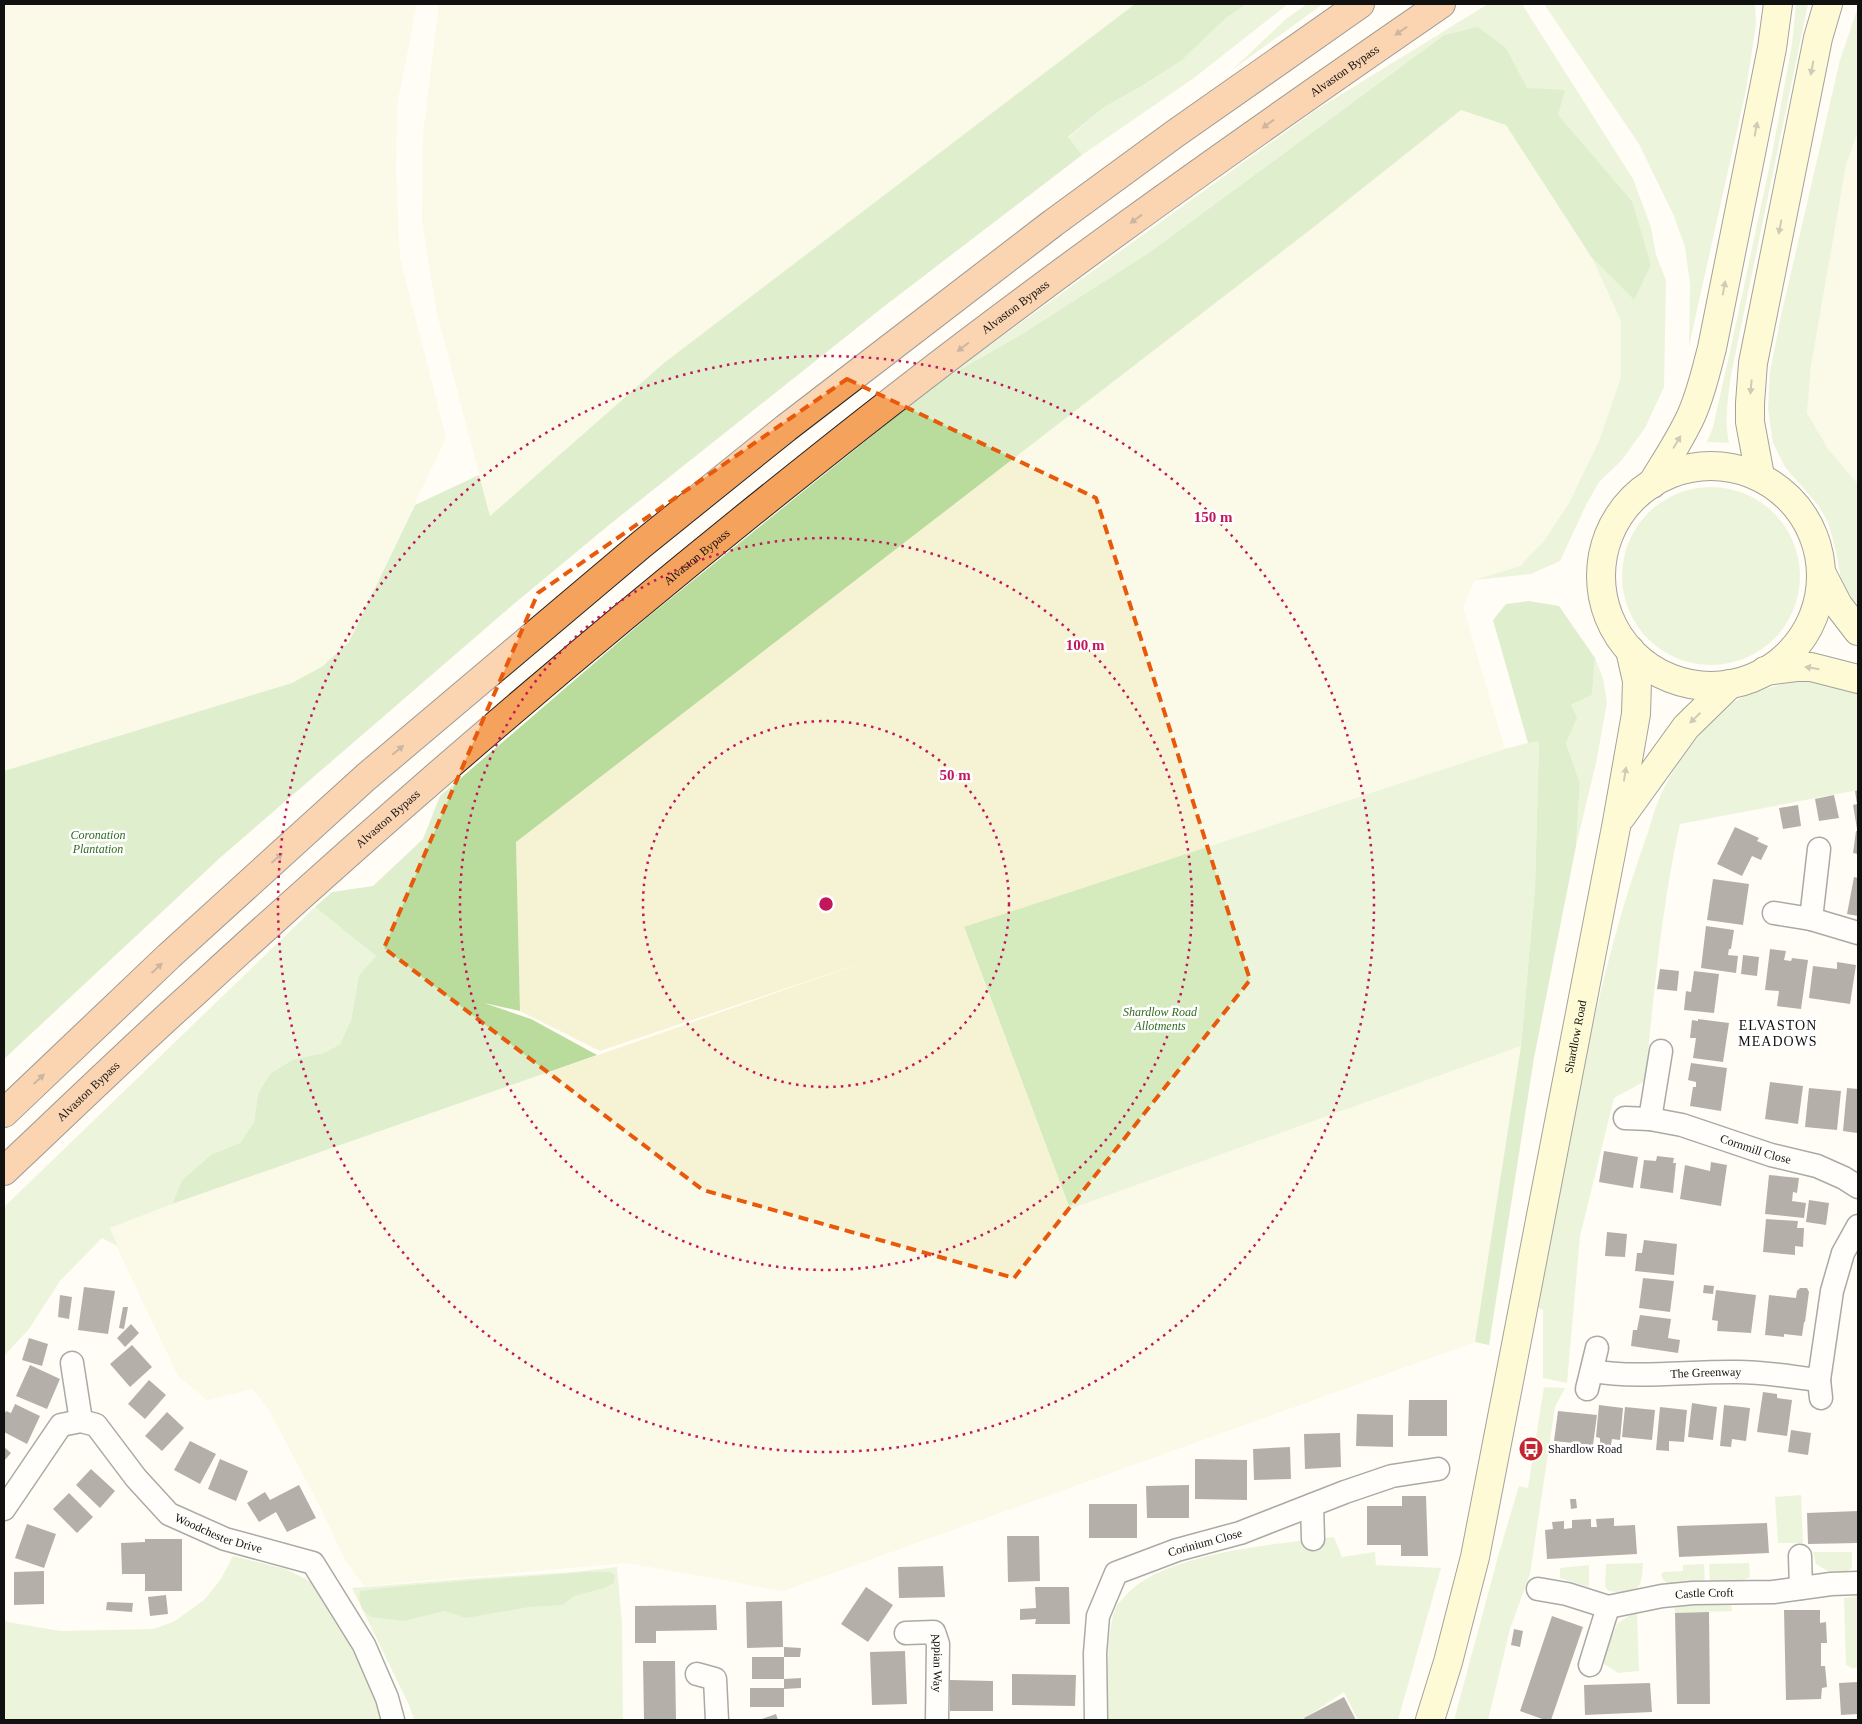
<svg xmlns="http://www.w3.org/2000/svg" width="1862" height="1724" viewBox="0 0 1862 1724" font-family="Georgia,serif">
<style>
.farmland{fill:#f6f3d4}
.green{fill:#d5ebbd}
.forest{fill:#b9dc9c}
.building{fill:#5a524d}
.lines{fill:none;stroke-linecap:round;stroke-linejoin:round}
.street-casing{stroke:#444;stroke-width:25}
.secondary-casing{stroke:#333;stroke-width:30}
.highway-casing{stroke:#222;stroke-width:30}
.street{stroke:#fff;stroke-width:22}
.secondary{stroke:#fff6b0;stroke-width:28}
.highway{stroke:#f5a25d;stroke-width:28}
.oneway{fill:#8e613b}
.oneway2{fill:#948f68}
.marked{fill:none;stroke:#e8590c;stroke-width:4;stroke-dasharray:10 6;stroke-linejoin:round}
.ring{fill:none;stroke:#c2185b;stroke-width:2.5;stroke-dasharray:2.5 5}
.labels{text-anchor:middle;stroke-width:5;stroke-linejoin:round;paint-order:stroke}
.street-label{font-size:12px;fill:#111;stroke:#fff}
.park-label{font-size:12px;font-style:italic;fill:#2f6b1f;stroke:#fff}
.poi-label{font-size:12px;fill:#111;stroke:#fff;text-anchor:start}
.neighbourhood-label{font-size:14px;letter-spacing:1px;fill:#111;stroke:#fff}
.centre{fill:#c2185b;stroke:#fff;stroke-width:2.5}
.ring-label{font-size:15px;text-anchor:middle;font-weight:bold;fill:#c2185b;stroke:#fff;stroke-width:5;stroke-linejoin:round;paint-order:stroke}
</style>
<rect width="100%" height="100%" fill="#fffdf5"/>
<!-- farmland -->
<path class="farmland" d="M4,4H417L397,105L396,174L400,258L446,438L349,642L323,666L292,683L4,771Z
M439,4H1141L664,363L490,516L437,313L422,221L423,134Z
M1461,110L1506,125L1583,240L1621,321V377L1599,441L1569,503L1544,541L1520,566L1475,580L1463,607L1505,749L964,928L1070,1209L1521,1046L1475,1342L783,1591L627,1563L364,1586L345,1560L322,1511L269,1410L253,1389L207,1400L178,1376L129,1273L110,1228L172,1204L873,959L600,1051L520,1011L516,842L680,699Z
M1858,131V484L1812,431L1807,413L1811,366L1846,165Z"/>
<!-- green -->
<path class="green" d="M1247,4H1288L1194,78L1082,155L1068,138L1103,108L1140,87L1181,61L1226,18Z
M1307,4H1323L1232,70L1286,19Z
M1488,4H1522L1633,179L1651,227L1656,255L1666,280L1664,387L1645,428L1622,460L1599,482L1586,505L1560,561L1531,574L1475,580L1520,566L1544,541L1569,503L1599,441L1621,377V321L1592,258L1634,300L1632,201L1557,115L1527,89L1506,48L1444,35L1150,252L1022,334L940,381L1316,110Z
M1544,4H1755L1756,24L1746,90L1689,346L1690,284L1685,247L1674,216L1639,144Z
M1796,4H1808L1731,375C1728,398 1724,420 1729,443L1707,442L1713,427L1731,347L1772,154L1792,44Z
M1858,7V131L1846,165L1811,366L1807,413L1828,449L1858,484V623L1844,596L1836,551L1828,522L1818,505L1785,467L1773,443L1768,409L1770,372L1781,316L1840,60Z
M1622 576a89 89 0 1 1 178 0a89 89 0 1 1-178 0Z
M1595,658L1603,678L1607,703L1596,763L1576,846L1580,783L1566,743L1576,718L1571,705L1592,695Z
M1791,682H1822L1858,691V790L1680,824C1661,909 1654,995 1645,1081L1614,1098L1580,1236L1567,1383L1543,1378V1310L1537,1307C1563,1173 1585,1038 1623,908C1631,881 1640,855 1649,829C1653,815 1658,799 1665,786C1677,763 1700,732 1719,713C1738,695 1766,688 1791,682Z
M1539,740L1535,888L1521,1046L1070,1209L964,927L1505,749Z
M315,907L376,956L359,975L351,1020L340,1044L324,1053L294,1059L258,1094L254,1122L240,1143L212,1154L182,1180L172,1204L110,1228L129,1273L117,1246L102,1238L60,1281L29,1329L4,1356V1207Z
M1544,1387L1565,1388L1555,1407L1530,1574L1510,1629L1488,1720H1454L1499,1553L1519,1486L1528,1488Z
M1801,1495L1803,1543H1778L1775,1497Z
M1334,1537L1342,1557L1375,1552L1376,1565L1441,1568L1398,1720H1358L1344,1692L1305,1718L1304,1720H1108C1108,1690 1105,1634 1116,1607C1118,1603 1123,1599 1126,1595C1165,1552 1277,1544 1334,1537Z
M1813,1552H1852V1568C1840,1578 1828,1572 1816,1564Z
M233,1556L286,1569L313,1583L349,1637L376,1695L384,1720H4V1619L8,1622L60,1631L154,1629L175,1621L204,1600L221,1579Z
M1643,1563C1642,1579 1643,1592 1623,1592C1618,1592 1612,1592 1607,1590L1605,1586L1606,1564Z
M1749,1563L1750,1577L1735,1584L1710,1585L1709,1564Z
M1704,1564L1705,1585L1669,1584L1663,1580L1661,1575L1663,1572L1683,1571V1565Z
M1589,1565V1587L1560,1578V1568Z
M617,1567L622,1623L623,1720H414L409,1705L352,1588L478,1578L574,1572Z
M1858,1596V1668H1852L1846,1665L1844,1598Z
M1675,1603H1731L1732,1611L1675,1613Z
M1637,1610L1639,1671L1618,1673L1601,1662L1617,1624Z"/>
<!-- forest -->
<path class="forest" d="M1135,4H1247L1226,18L1181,61L1140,87L1103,108L1068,137L1082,155L882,308L609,525L515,603L222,856L4,1059V771L292,683L323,666L349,642L415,505L479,475L490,516L664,363Z
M1478,27L1506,48L1527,88L1565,90L1558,115L1632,201L1651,265L1634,300L1592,258L1506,125L1461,110L1315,226L516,842L520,1011L484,1003L531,1019L597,1055L172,1204L182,1180L212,1154L240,1143L254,1122L258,1094L270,1074L294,1059L324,1053L340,1044L351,1020L359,975L376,956L315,907L332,892L373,886L423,839L440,796L649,616L940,381L1022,334L1150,252L1444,35Z
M1529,601L1559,606L1595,658L1592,695L1571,705L1577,718L1566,743L1580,783L1576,846L1534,1058L1489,1345L1475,1342L1521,1046L1535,888L1539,741L1528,743L1493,620L1506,604Z
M584,1572H610L615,1575L614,1583L604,1588L574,1596L563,1605L529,1607L466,1618L444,1611L404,1621L371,1617L362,1609L359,1598L360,1591C435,1581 510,1579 584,1572Z"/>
<!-- building -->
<path class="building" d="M1858,790V829H1857L1853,805L1857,804L1855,791Z
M1834,795L1839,818L1819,821L1815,799Z
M1798,805L1801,826L1783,829L1779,808Z
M1735,827L1759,838L1757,841L1768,846L1761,860L1752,856L1742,876L1717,864Z
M1856,831H1858V854L1853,853Z
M1854,877L1858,878V916L1847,914Z
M1713,879L1749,884L1743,925L1707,920Z
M1706,926L1734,930L1731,949H1729L1728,955L1738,956L1736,973L1701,968Z
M1770,949L1786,951L1784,960L1791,961L1792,958L1808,960L1801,1009L1777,1006L1779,991L1765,990Z
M1743,955L1759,957L1757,976L1741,974Z
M1837,962L1856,965L1850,1004L1809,998L1813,966L1837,969Z
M1660,969L1679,971L1677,991L1657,989Z
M1694,971L1719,974L1714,1013L1684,1010L1686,991L1691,992Z
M1698,1019L1729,1023L1723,1062L1693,1058L1696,1038H1690L1692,1020L1698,1021Z
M1691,1063L1727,1068L1721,1111L1690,1106L1693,1087H1696V1082L1688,1080Z
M1770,1082L1803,1086L1798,1124L1765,1119Z
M1809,1088L1841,1091L1837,1130L1805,1127Z
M1847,1088L1858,1089L1857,1133L1843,1131Z
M1604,1151L1638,1157L1633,1188L1599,1182Z
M1657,1156L1674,1158L1673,1163H1676L1673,1193L1640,1188L1644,1160L1656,1161Z
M1711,1162L1727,1165L1721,1206L1680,1199L1685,1165L1710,1171Z
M1769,1175L1799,1178L1797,1193L1793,1192L1792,1201L1806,1203L1804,1218L1765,1214Z
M1809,1200L1829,1203L1826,1225L1806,1222Z
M1766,1219L1798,1221L1797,1228H1804L1803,1247L1795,1246V1255L1763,1252Z
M1607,1232L1627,1234L1625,1257L1605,1256Z
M1644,1240L1677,1244L1674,1275L1635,1271L1637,1253H1642Z
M1643,1278L1674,1281L1670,1312L1639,1308Z
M1704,1285L1714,1286L1713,1294L1703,1293Z
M84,1287L115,1291L108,1334L78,1330Z
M1800,1288H1807L1809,1292L1805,1322H1804L1802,1336L1784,1334V1337L1765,1335L1769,1295L1796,1298L1797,1291Z
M1716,1290L1756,1295L1751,1333L1717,1331L1718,1321L1712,1320Z
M60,1295L72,1297L69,1319L58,1317Z
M123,1307H128L124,1329L119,1328Z
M1640,1315L1671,1319L1668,1338L1680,1340L1678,1353L1631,1346L1633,1330H1637Z
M131,1324L139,1333L125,1347L117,1338Z
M29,1338L48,1344L42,1366L22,1360Z
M132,1345L152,1367L130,1387L110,1364Z
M30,1365L60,1379L47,1409L16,1396Z
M149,1380L166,1395L145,1419L128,1404Z
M1763,1392L1777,1394V1398L1792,1400L1787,1436L1757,1432Z
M1409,1400H1447V1436H1408Z
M1692,1403L1717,1407L1713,1440L1688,1437Z
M15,1404L40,1416L27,1444L4,1432V1415L6,1411L11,1413Z
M1599,1405L1623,1408L1620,1440L1612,1439L1610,1451L1606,1452L1600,1451V1438L1596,1437Z
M1724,1405L1750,1408L1746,1441L1732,1439L1731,1447L1720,1446Z
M1625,1407L1655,1410L1652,1440L1622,1437Z
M1660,1407L1687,1410L1684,1442L1669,1441V1451L1656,1450Z
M1558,1411L1597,1415L1593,1445L1554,1441Z
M167,1412L184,1428L162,1451L145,1436Z
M1357,1414L1393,1415V1447L1356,1446Z
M1791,1430L1811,1433L1808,1455L1788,1452Z
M1340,1433L1341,1467L1305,1469L1304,1434Z
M190,1441L216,1454L200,1484L174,1470Z
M4,1447L11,1453L4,1461Z
M1290,1447L1291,1479L1254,1480L1253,1449Z
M220,1459L248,1471L236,1501L208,1489Z
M1195,1459L1247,1460V1500L1195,1499Z
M91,1469L115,1491L100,1508L76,1485Z
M299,1485L316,1518L287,1532L276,1512L259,1522L247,1503L265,1492L270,1500Z
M1189,1485V1518H1147L1146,1486Z
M69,1493L93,1517L77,1533L53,1509Z
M1402,1496H1426L1428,1556H1401V1545H1367V1506H1402Z
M1570,1499H1576L1577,1508L1571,1509Z
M1089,1504H1137V1538H1089Z
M1858,1511V1543L1808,1544L1807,1513Z
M1614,1518V1526L1635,1525L1637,1554L1547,1559L1545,1530L1553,1529L1552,1522L1564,1521V1529L1572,1528V1520L1591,1519V1527H1597L1596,1519Z
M1767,1523L1769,1553L1679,1557L1677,1526Z
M27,1524L56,1534L44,1568L15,1558Z
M1007,1536H1039L1040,1581L1008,1582Z
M145,1539H182V1591H145V1574H122L121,1543L145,1542Z
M943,1566L945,1597L899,1598L898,1567Z
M44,1571V1604L14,1605V1572Z
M866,1587L893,1605L868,1642L841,1624Z
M1035,1587H1069L1070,1624H1035L1036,1619L1020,1620V1609L1036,1608Z
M166,1595L168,1614L150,1616L148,1597Z
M782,1601L783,1647L747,1648L746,1602Z
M107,1602L133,1603L132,1612L106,1610Z
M716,1605L717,1630L656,1631V1643H635V1606Z
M1784,1610H1820V1623L1826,1622L1827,1643H1821V1666H1825L1827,1687L1822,1688L1821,1699L1786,1700Z
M1709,1612L1710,1704H1677L1675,1613Z
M1552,1616L1583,1627L1551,1720H1545L1520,1711Z
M1514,1629L1523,1631L1520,1647L1511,1645Z
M784,1647L801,1648L800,1657H784Z
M905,1651L907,1704L872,1705L870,1652Z
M752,1657H784V1679H752Z
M643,1661H675L676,1720H644Z
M1012,1674L1076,1675L1075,1706L1012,1705Z
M801,1678V1688L784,1689V1679Z
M950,1680L993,1681V1711H950Z
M1858,1682V1714L1841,1715L1839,1683Z
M1650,1683L1652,1712L1585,1715L1584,1685Z
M750,1688H784V1707H750Z
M1344,1697L1356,1720H1306L1304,1718Z
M776,1714L778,1720H759Z"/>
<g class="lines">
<defs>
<g id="street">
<path d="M1774,913L1811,919L1858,933"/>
<path d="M1811,919L1819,849"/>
<path id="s1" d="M1625,1118L1650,1119L1682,1125L1771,1155L1817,1166L1844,1178L1858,1187"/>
<path d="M1650,1119L1661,1051"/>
<path d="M72,1363L81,1421"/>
<path id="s2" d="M1592,1371C1640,1379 1689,1371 1738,1372C1765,1372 1792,1377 1819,1380"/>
<path d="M1587,1389L1597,1348"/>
<path d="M1821,1398L1819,1380L1832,1291L1843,1253L1858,1226"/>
<path d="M1312,1505L1313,1539"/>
<path id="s3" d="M4,1509L61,1425L81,1421L96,1425L136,1478L169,1514L225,1539L313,1563L364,1645L387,1698L393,1720"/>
<path d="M1800,1556L1801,1588"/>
<path id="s4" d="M1538,1589L1567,1594L1608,1607L1662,1596L1693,1593L1773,1592L1831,1584L1858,1583"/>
<path id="s5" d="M906,1633L934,1632L938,1644L937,1720"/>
<path d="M1590,1665L1608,1607"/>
<path d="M697,1674L715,1679L717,1720"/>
<path id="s6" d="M1096,1720L1095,1653L1098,1616L1116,1573L1177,1550L1240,1533L1345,1492L1392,1476L1438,1469"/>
</g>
<g id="secondary">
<circle cx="1711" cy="576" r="110"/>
<path d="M1760,476L1750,422V403L1753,363L1818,38L1828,4"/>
<path d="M1652,484C1665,462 1680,440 1691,416C1701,394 1706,371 1712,348L1772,48L1778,4"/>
<path d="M1821,572L1838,605L1858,631"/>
<path d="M1765,671L1796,667H1811L1858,679"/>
<path d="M1621,817L1686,727L1730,684"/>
<path id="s7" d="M1430,1720L1448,1662L1475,1557L1617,822L1636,714L1637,681L1630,650"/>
</g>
<g id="highway">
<path d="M4,1113L169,956L366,777L642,544L786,428L1053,223L1176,133L1360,4"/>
<path id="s8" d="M4,1171C67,1112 129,1051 194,993C395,808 603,630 817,460C1018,299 1229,150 1441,4"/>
</g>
</defs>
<!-- street casing -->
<use href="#street" class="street-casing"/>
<!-- secondary casing -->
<use href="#secondary" class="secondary-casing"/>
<!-- highway casing -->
<use href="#highway" class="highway-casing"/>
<!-- street -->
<use href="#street" class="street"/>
<!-- secondary -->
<use href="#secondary" class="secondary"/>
<!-- highway -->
<use href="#highway" class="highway"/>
</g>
<!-- one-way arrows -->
<defs><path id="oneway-solid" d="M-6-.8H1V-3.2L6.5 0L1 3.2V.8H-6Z" transform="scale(1.25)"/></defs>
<g class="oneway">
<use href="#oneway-solid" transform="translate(1401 31) rotate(145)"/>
<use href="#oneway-solid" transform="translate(1268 124) rotate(144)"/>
<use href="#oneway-solid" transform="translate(1136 219) rotate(144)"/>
<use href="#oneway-solid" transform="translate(963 347) rotate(143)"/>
<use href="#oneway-solid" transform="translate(398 750) rotate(-40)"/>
<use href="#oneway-solid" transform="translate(277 858) rotate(-42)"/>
<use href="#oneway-solid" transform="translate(157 968) rotate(-43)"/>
<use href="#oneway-solid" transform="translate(39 1079) rotate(-43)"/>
</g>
<g class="oneway2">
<use href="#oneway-solid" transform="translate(1812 68) rotate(101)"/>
<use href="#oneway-solid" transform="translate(1756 129) rotate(-79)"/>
<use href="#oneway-solid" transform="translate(1780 227) rotate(101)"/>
<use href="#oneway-solid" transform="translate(1724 288) rotate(-79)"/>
<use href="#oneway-solid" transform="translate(1751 387) rotate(95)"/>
<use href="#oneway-solid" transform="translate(1677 442) rotate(-59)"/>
<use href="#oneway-solid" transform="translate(1812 668) rotate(-171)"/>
<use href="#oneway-solid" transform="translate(1695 718) rotate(136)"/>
<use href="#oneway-solid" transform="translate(1625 774) rotate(-81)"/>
</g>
<!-- marked area -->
<path d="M0 0H1862V1724H0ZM847,379L1096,498L1250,980L1014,1278L703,1190L384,948L538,593Z" fill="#fffdf5" fill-opacity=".55" fill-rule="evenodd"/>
<path class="marked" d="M847,379L1096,498L1250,980L1014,1278L703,1190L384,948L538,593Z"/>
<!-- distance rings -->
<g class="ring">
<circle cx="826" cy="904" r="183"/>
<circle cx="826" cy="904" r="366"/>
<circle cx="826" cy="904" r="548"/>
</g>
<!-- icons -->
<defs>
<symbol id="bus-disc" viewBox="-11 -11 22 22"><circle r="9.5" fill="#c4262e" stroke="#fff"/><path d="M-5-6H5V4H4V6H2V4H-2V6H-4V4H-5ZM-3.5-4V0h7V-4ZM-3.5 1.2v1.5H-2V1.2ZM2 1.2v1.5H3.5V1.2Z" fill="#fff"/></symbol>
</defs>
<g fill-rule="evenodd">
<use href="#bus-disc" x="1517" y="1435" width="28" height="28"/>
</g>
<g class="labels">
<!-- street labels -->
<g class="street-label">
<text dy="4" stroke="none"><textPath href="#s8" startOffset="1736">Alvaston Bypass</textPath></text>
<text dy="4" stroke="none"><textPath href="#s8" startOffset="1331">Alvaston Bypass</textPath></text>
<text dy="4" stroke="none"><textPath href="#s8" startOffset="926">Alvaston Bypass</textPath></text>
<text dy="4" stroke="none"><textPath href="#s8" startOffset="521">Alvaston Bypass</textPath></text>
<text dy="4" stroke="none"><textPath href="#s7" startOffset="699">Shardlow Road</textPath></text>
<text dy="4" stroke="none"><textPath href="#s8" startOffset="116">Alvaston Bypass</textPath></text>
<text dy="4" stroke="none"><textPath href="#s1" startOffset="135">Cornmill Close</textPath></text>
<text dy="4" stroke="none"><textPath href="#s2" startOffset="114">The Greenway</textPath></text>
<text dy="4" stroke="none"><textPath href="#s3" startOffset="306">Woodchester Drive</textPath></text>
<text dy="4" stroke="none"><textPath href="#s6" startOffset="245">Corinium Close</textPath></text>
<text dy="4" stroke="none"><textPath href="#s4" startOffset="170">Castle Croft</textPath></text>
<text dy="4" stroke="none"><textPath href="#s5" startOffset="59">Appian Way</textPath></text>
</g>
<!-- park labels -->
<g class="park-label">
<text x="98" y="839">Coronation<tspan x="98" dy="14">Plantation</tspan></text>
<text x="1160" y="1016">Shardlow Road<tspan x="1160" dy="14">Allotments</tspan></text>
</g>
<!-- poi labels -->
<g class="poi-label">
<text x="1548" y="1453">Shardlow Road</text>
</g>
<!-- neighbourhood labels -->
<g class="neighbourhood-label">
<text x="1778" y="1030">ELVASTON<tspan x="1778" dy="16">MEADOWS</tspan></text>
</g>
</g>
<circle cx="826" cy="904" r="8" class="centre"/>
<g class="ring-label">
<text x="1213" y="522">150 m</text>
<text x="1085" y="650">100 m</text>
<text x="955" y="780">50 m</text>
</g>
<!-- border -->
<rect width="1862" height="1724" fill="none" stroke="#111111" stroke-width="10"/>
</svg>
